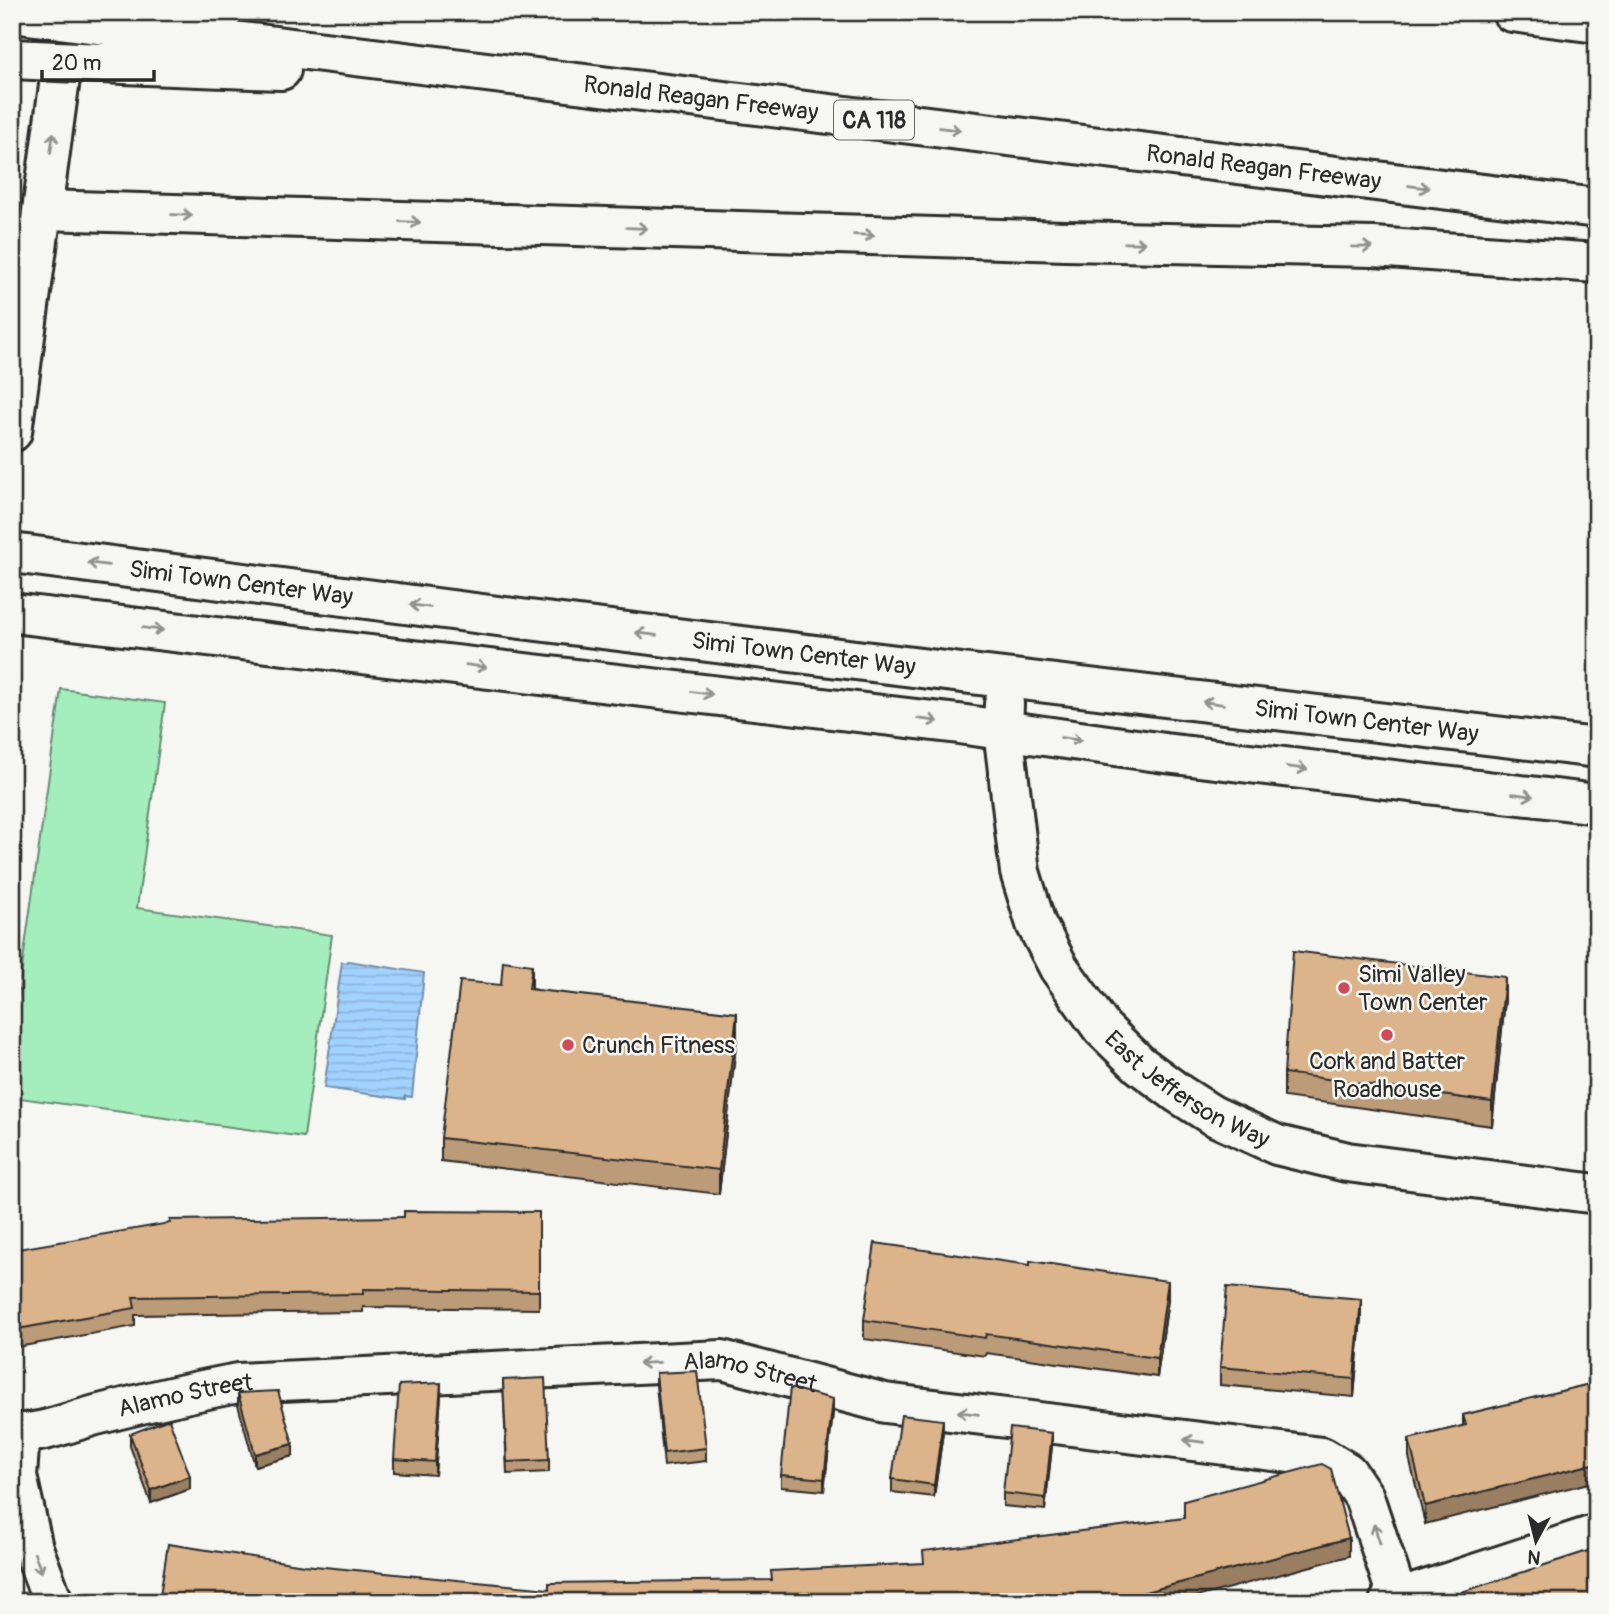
<svg xmlns="http://www.w3.org/2000/svg" width="1609" height="1614" viewBox="0 0 1609 1614" font-family="Pangolin,sans-serif">
<style>
.garden{fill:#a4edbc;stroke:#688c74;stroke-width:2}
.water{fill:url(#water-rules);stroke:#728faa;stroke-width:2}
.lines{fill:none;stroke-linecap:round;stroke-linejoin:round}
.minor-casing{stroke:#2b2b2b;stroke-width:44}
.major-casing{stroke:#2b2b2b;stroke-width:44}
.highway-casing{stroke:#2b2b2b;stroke-width:44}
.minor{stroke:#f6f6f2;stroke-width:38}
.major{stroke:#f6f6f2;stroke-width:38}
.highway{stroke:#f6f6f2;stroke-width:38}
.highway-bridge-casing{stroke:#2b2b2b;stroke-width:44;stroke-linecap:butt}
.highway-bridge{stroke:#f6f6f2;stroke-width:38}
.wall{fill:#bc9b78;stroke:#2b2b2b;stroke-width:2}
.shaded-wall{fill:#997e62;stroke:#2b2b2b;stroke-width:2}
.building{fill:#dbb48c;stroke:#2b2b2b;stroke-width:2}
.oneway{stroke:#90908e}
.poi-dot{fill:#d1495b;stroke:#f6f6f2;stroke-width:2.5}
.labels{text-anchor:middle;stroke-width:5;stroke-linejoin:round;paint-order:stroke}
.shield{fill:#f6f6f2;stroke:#686867;stroke-width:2}
.shield-label{font-size:23px;font-weight:bold;fill:#2b2b2b}
.street-label{font-size:24px;fill:#2b2b2b;stroke:#f6f6f2}
.poi-label{font-size:24px;fill:#2b2b2b;stroke:#f6f6f2;text-anchor:start}
</style>
<defs>
<pattern id="water-rules" width="6" height="5" patternUnits="userSpaceOnUse" patternTransform="scale(1.75)"><rect width="6" height="5" fill="#a2d2ff"/><path d="M0 2.5h6" fill="none" stroke="#8cb4db"/></pattern>
</defs>
<rect width="100%" height="100%" fill="#f6f6f2"/>
<filter id="ink" filterUnits="userSpaceOnUse"><feTurbulence type="fractalNoise" baseFrequency=".0143" numOctaves="2"/><feDisplacementMap in="SourceGraphic" scale="14" xChannelSelector="R" yChannelSelector="G"/><feConvolveMatrix kernelMatrix="1 2 1 2 8 2 1 2 1" color-interpolation-filters="sRGB"/></filter>
<g filter="url(#ink)">
<!-- garden -->
<path class="garden" d="M61,689L165,703L137,908L332,935L304,1137L12,1097V1040Z"/>
<!-- water -->
<path class="water" d="M348,961L424,973L412,1097L405,1096V1099L324,1088L342,962L347,963Z"/>
<g class="lines">
<defs>
<g id="minor">
<path id="s1" d="M12,553L521,619L962,673L1597,748"/>
<path d="M12,613L959,724L1165,753L1597,804"/>
<path id="s2" d="M1004,704L1003,729L1020,872L1036,924L1059,968L1102,1028L1140,1065L1179,1094L1212,1115L1277,1145L1347,1162L1597,1194"/>
<path id="s3" d="M12,1433C41,1435 69,1422 96,1415C143,1403 190,1392 238,1383L722,1360L885,1403L1322,1457L1347,1472L1364,1497L1398,1599"/>
<path d="M20,1434L17,1476L33,1548L53,1602"/>
<path d="M1389,1602L1597,1534"/>
</g>
<path id="major" d="M12,432L69,12"/>
<g id="highway">
<path d="M1512,12L1597,23"/>
<path id="s4" d="M152,31L1597,208"/>
<path d="M147,65L281,70"/>
<path d="M43,210L1066,241L1374,247L1597,263"/>
</g>
</defs>
<!-- minor casing -->
<use href="#minor" class="minor-casing"/>
<!-- major casing -->
<use href="#major" class="major-casing"/>
<!-- highway casing -->
<use href="#highway" class="highway-casing"/>
<!-- minor -->
<use href="#minor" class="minor"/>
<!-- major -->
<use href="#major" class="major"/>
<!-- highway -->
<use href="#highway" class="highway"/>
<defs>
<path id="highway-bridge" d="M12,13L152,31
M12,59L147,65"/>
</defs>
<!-- highway-bridge casing -->
<use href="#highway-bridge" class="highway-bridge-casing"/>
<!-- highway-bridge -->
<use href="#highway-bridge" class="highway-bridge"/>
</g>
<!-- wall -->
<path class="wall" d="M532,989L737,1037L719,1194L441,1161V1138Z
M1505,1000L1492,1126L1284,1097V1073Z
M539,1212V1309L363,1307V1312L135,1315V1326L12,1348V1250L404,1217Z
M1168,1300L1157,1377L986,1353L985,1356L864,1339V1320Z
M1361,1317L1354,1397L1220,1385V1367Z
M656,1373L706,1448V1461L664,1466L656,1385Z
M503,1380L549,1460V1472L507,1474Z
M1590,1384L1425,1524L1409,1457V1439L1463,1426V1415Z
M238,1393L293,1456L255,1466L238,1405Z
M441,1395L435,1475L394,1472V1459Z
M833,1412L824,1491L781,1487V1475Z
M943,1432L934,1497L892,1492V1479Z
M130,1434L190,1489L151,1503L130,1446Z
M1052,1446L1045,1510L1003,1506V1493Z"/>
<!-- shaded-wall -->
<path class="shaded-wall" d="M532,965V988L529,1012V989Z
M1505,977V1000L1492,1126V1102Z
M737,1013V1037L719,1194V1170Z
M1168,1281V1300L1157,1377V1358Z
M1361,1299V1317L1354,1397V1379Z
M441,1383V1395L435,1475V1462Z
M833,1399V1412L824,1491V1479Z
M943,1420V1432L934,1497V1485Z
M1052,1433V1446L1045,1510V1498Z
M293,1444V1456L255,1466V1454Z
M1597,1463V1481L1425,1524V1506Z
M190,1476V1489L151,1503V1490Z
M1349,1538V1556L1178,1602H1119V1599Z"/>
<!-- building -->
<path class="building" d="M1293,951L1505,977L1492,1102L1284,1073Z
M503,961L532,965L529,989L737,1013L719,1170L441,1138L460,981L501,985Z
M404,1211L539,1212V1291L363,1289V1294L133,1297L135,1308L12,1330V1250L170,1223V1220L404,1217Z
M875,1243L1030,1265V1261L1168,1281L1157,1358L986,1334L985,1338L864,1320Z
M1227,1287L1361,1299L1354,1379L1220,1367Z
M697,1371L706,1448L664,1453L656,1373Z
M545,1378L549,1460L507,1462L503,1380Z
M441,1383L435,1462L394,1459L399,1385Z
M1590,1384L1597,1410V1463L1425,1506L1409,1439L1466,1425L1463,1415Z
M790,1388L833,1399L824,1479L781,1475Z
M278,1391L293,1444L255,1454L238,1393Z
M901,1415L943,1420L934,1485L892,1479Z
M169,1419L190,1476L151,1490L130,1434Z
M1010,1428L1052,1433L1045,1498L1003,1493Z
M1322,1464L1331,1469L1349,1538L1119,1599L1120,1602H159L168,1544L304,1565L549,1589V1583L772,1580L771,1571L924,1563L923,1551L1184,1518V1501Z
M1597,1548V1602H1441L1463,1595L1462,1592Z"/>
<!-- one-way arrows -->
<defs><path id="oneway-shaft" d="M-6 0H5M1.5-3L5.5 0L1.5 3" fill="none" stroke-width="1.6" stroke-linecap="round" stroke-linejoin="round" transform="scale(1.75)"/></defs>
<g class="oneway">
<use href="#oneway-shaft" transform="translate(950 129) rotate(7)"/>
<use href="#oneway-shaft" transform="translate(52 143) rotate(-82)"/>
<use href="#oneway-shaft" transform="translate(1419 187) rotate(7)"/>
<use href="#oneway-shaft" transform="translate(182 215) rotate(2)"/>
<use href="#oneway-shaft" transform="translate(410 222) rotate(2)"/>
<use href="#oneway-shaft" transform="translate(637 228) rotate(2)"/>
<use href="#oneway-shaft" transform="translate(864 235) rotate(2)"/>
<use href="#oneway-shaft" transform="translate(1135 243) rotate(1)"/>
<use href="#oneway-shaft" transform="translate(1362 247) rotate(1)"/>
<use href="#oneway-shaft" transform="translate(98 564) rotate(-173)"/>
<use href="#oneway-shaft" transform="translate(420 606) rotate(-173)"/>
<use href="#oneway-shaft" transform="translate(153 629) rotate(7)"/>
<use href="#oneway-shaft" transform="translate(646 634) rotate(-173)"/>
<use href="#oneway-shaft" transform="translate(476 666) rotate(7)"/>
<use href="#oneway-shaft" transform="translate(702 693) rotate(7)"/>
<use href="#oneway-shaft" transform="translate(1213 703) rotate(-173)"/>
<use href="#oneway-shaft" transform="translate(928 720) rotate(7)"/>
<use href="#oneway-shaft" transform="translate(1071 739) rotate(8)"/>
<use href="#oneway-shaft" transform="translate(1297 768) rotate(7)"/>
<use href="#oneway-shaft" transform="translate(1523 795) rotate(7)"/>
<use href="#oneway-shaft" transform="translate(649 1363) rotate(177)"/>
<use href="#oneway-shaft" transform="translate(968 1413) rotate(-173)"/>
<use href="#oneway-shaft" transform="translate(1194 1441) rotate(-173)"/>
<use href="#oneway-shaft" transform="translate(1377 1534) rotate(-108)"/>
<use href="#oneway-shaft" transform="translate(38 1563) rotate(70)"/>
</g>
</g>
<!-- markers -->
<g class="poi-dot">
<circle cx="1344" cy="988" r="7"/>
<circle cx="1387" cy="1035" r="7"/>
<circle cx="568" cy="1045" r="7"/>
</g>
<g class="labels">
<!-- shield labels -->
<rect class="shield" x="834" y="100.5" width="80" height="39" rx="5"/>
<g class="shield-label">
<text x="874" y="128">CA 118</text>
</g>
<!-- street labels -->
<g class="street-label">
<text dy="8" stroke="none"><textPath href="#s4" startOffset="553">Ronald Reagan Freeway</textPath></text>
<text dy="8" stroke="none"><textPath href="#s4" startOffset="1120">Ronald Reagan Freeway</textPath></text>
<text dy="8" stroke="none"><textPath href="#s1" startOffset="231">Simi Town Center Way</textPath></text>
<text dy="8" stroke="none"><textPath href="#s1" startOffset="798">Simi Town Center Way</textPath></text>
<text dy="8" stroke="none"><textPath href="#s1" startOffset="1365">Simi Town Center Way</textPath></text>
<text dy="8" stroke="none"><textPath href="#s2" startOffset="453">East Jefferson Way</textPath></text>
<text dy="8" stroke="none"><textPath href="#s3" startOffset="746">Alamo Street</textPath></text>
<text dy="8" stroke="none"><textPath href="#s3" startOffset="178">Alamo Street</textPath></text>
</g>
<!-- poi labels -->
<g class="poi-label">
<text x="1358" y="982">Simi Valley<tspan x="1358" dy="28">Town Center</tspan></text>
<text x="582" y="1053">Crunch Fitness</text>
<text x="1387" y="1069" text-anchor="middle">Cork and Batter<tspan x="1387" dy="28">Roadhouse</tspan></text>
</g>
</g>
<!-- margin -->
<rect width="1609" height="1614" fill="none" stroke="#f6f6f2" stroke-width="42"/>
<rect x="21" y="21" width="1567" height="1572" fill="none" stroke="#2b2b2b" stroke-width="2.5" filter="url(#ink)"/>
<!-- north arrow -->
<g transform="translate(1536 1541) rotate(187)" stroke="#f6f6f2" stroke-width="5" paint-order="stroke">
<path d="M0-5L12 26L0 18L-12 26Z" fill="#2b2b2b"/>
<text y="-10" font-size="19" font-weight="bold" text-anchor="middle" fill="#2b2b2b">N</text>
</g>
<!-- scale -->
<path d="M42 70v10h112v-10" fill="none" stroke="#2b2b2b" stroke-width="3.5"/>
<text x="52" y="70" font-size="21" fill="#2b2b2b" stroke="#f6f6f2" stroke-width="5" paint-order="stroke">20 m</text>
</svg>
